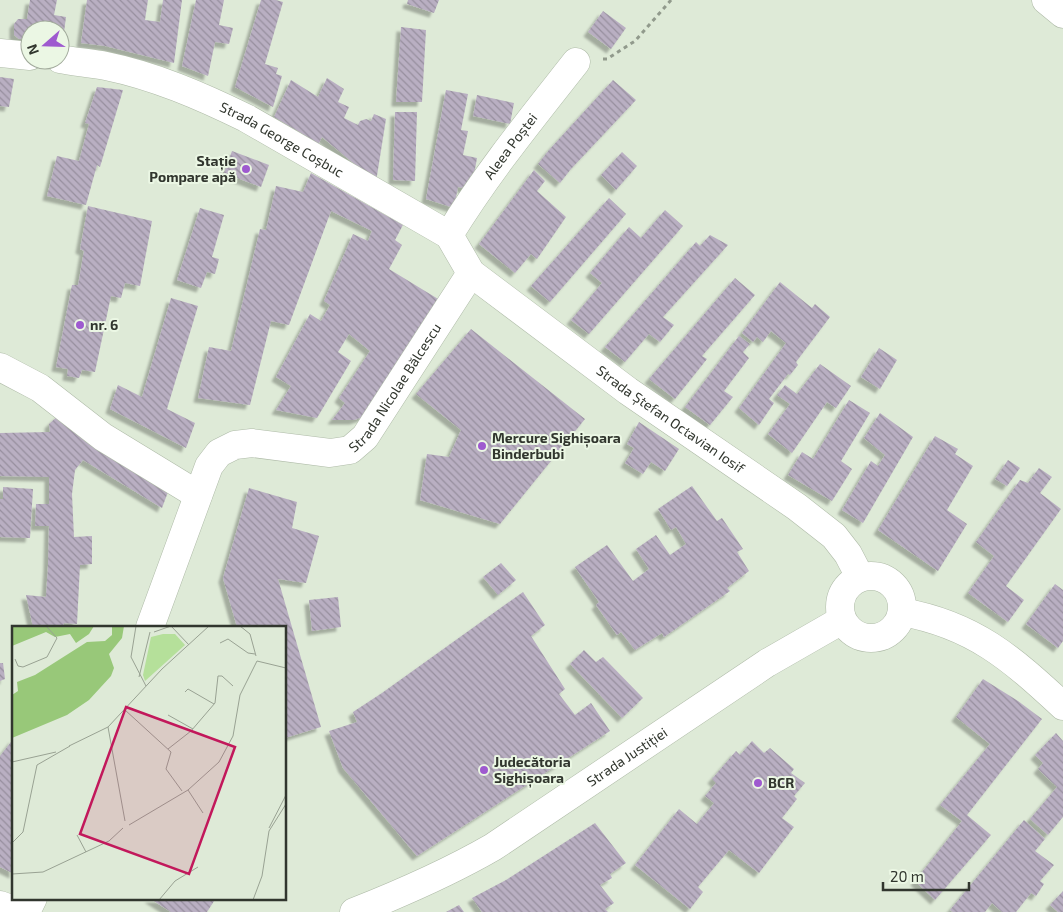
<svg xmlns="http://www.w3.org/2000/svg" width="1063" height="912" viewBox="0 0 1063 912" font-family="'Exo 2',sans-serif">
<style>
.building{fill:url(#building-back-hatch);filter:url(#shadow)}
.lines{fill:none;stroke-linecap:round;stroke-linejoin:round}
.minor-casing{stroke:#afbba8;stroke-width:29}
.major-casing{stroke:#afbba8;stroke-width:29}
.path{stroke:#919a8c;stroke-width:3;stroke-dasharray:4 4;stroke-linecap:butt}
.minor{stroke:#fff;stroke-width:28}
.major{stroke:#fff;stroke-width:28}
.poi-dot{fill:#9e5acf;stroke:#ebf7e4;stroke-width:2}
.labels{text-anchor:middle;stroke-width:4;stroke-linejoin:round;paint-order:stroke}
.street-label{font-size:14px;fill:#31362e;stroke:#ebf7e4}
.poi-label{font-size:14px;font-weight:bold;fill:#31362e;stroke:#ebf7e4;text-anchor:start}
.inset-road{fill:none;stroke:#99a293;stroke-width:1}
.view{fill:#c2185b;fill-opacity:0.15;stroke:#c2185b;stroke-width:2.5}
.inset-edge{fill:none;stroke:#31362e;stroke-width:2.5}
</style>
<defs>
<pattern id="building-back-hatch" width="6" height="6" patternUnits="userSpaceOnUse" patternTransform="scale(1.25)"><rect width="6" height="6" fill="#b9afc2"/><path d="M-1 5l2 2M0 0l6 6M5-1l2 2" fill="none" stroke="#978f9e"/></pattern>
<filter id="shadow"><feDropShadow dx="-4.5" dy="4.5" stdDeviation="1" flood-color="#0004"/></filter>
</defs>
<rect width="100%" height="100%" fill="#deead7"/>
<!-- building -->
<path class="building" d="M30,0H57L54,15L66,17L63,40H60V30H30V39H19L14,35V24L18,19H27Z
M87,0H148L145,20L160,22L163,0H182L174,63L105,46L81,43Z
M196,0H224L219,25L233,28L229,44L215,42L208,76L182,66Z
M261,0H276L283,2L265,64L278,68L276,74L282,76L273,107L235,87Z
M408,0H439L434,13L407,4Z
M603,11L626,28L611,49L588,32Z
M401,27L426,30L422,102H396Z
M0,77L14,79L9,107L0,106Z
M327,78L344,89L338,102L349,107L344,118L358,125L360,121L366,119L371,121L374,114L386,119L376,182L322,137L316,149L298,139L301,133L274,117L291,80L318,97Z
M613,80L636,100L571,169L560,183L538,164L549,150Z
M97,87L123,90L100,167L97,165L86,205L47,196L57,156L79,161L89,124L85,123Z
M446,90L468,94L461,130L468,131L463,155L477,158L472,186L467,189L458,187L454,208L426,199Z
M477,95L514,103L510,124L473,116Z
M395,112H417L415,181L393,180Z
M232,151L269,165L261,187L224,173Z
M622,152L637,166L616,190L601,175Z
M534,170L545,181L537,191L566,217L537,259L531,254L515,273L479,244Z
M311,173L403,225L395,240L402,245L389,269L443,302L363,417L354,420H332L345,403L339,398L370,351L349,334L338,352L351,361L317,418L276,410L291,386L276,377L310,314L321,321L330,305L324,301L353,234L368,241L372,231L331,211L289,325L271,321L250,405L198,398L209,347L231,351L260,229L266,230L276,186L303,192Z
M609,198L626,214L550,302L531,286Z
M88,206L152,221L140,286L125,283L121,298L111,296L95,372L82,370L79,378L67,376L68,369L56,367L72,285H78L84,251L80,249Z
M200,208L224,215L212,257L219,259L215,274L207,272L201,288L177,280Z
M665,210L683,226L589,334L571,320L602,283L590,273L629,227L641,238Z
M710,235L728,245L663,317L674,325L660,342L649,334L625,362L605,347L696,242L700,246Z
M735,278L755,295L702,356L707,359L675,399L649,379Z
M780,282L812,308L815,304L830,317L796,362L798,365L790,375L788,374L769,399L774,403L759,425L739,408L786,343L771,331L763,342L757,337L753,342L742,333Z
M171,298L198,306L167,409L195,423L186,448L110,409L118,385L142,397Z
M471,329L585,419L500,524L420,500L427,454L449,457L461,430L416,394Z
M739,336L750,344L743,352L749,358L724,391L733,397L710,425L685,407Z
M879,348L897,360L880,389L861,377Z
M820,364L851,386L836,408L827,402L792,453L768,434L790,404L777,395L785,385L797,394Z
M849,400L870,413L841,461L852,469L832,501L788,475L802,452L813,459Z
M880,413L913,437L863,523L842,510L871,461L878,466L885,455L864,438Z
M60,414L88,443L168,492L162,508L83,460L75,470L72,494L74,537L92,536V564L80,565L77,624L64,623L63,627H33L26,595L46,597L48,566L49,526H35L36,504H49V477L0,476V433L50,432L49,424Z
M639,422L679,449L665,471L651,462L643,474L625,463L634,448L627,444Z
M935,436L958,449L955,454L973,466L947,510L967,524L938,571L878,530Z
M1008,460L1020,468L1007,486L995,479Z
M1039,468L1052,477L1040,493L1061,509L1006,586L1024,600L1008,622L968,593L994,556L976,542L1020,480L1028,483Z
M692,486L717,521L722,518L743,549L737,552L749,571L727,588L730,591L664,637L662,633L635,650L621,632L617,635L596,605L599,602L575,567L607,545L633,581L649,569L636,549L656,535L670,555L686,544L676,527L671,530L658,509Z
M3,487L33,489L30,538L0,537V499H3Z
M249,488L297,502L292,528L319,536L306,583L278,579L321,727L285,738V627H237L223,578Z
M501,563L516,580L498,595L483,577Z
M1055,584L1063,590V641L1058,648L1026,624Z
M523,592L545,625L531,636L565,689L559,694L575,715L591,703L610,731L417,856L343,768L329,731L357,722L353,712L382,693Z
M338,597L341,627L312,631L309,600Z
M584,650L596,662L603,657L643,698L622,718L570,664Z
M0,663H3L5,679L0,681Z
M983,679L1018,701L1042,719L967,815L991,835L935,900L915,881L962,821L940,805L990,744L956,717Z
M1056,733L1063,741V817L1048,835L1030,819L1057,787L1038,769L1043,763L1035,755Z
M14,738V874L0,867V756Z
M752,741L764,753L770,748L794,769L791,773L805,783L794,796L797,799L782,818L794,827L759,873L729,850L698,887L703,892L690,909L635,865L679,809L697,824L714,803L705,796L716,783L712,779L736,751L740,755Z
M1024,820L1045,839L1035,851L1054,865L1040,881L1044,884L1036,896L1031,893L1016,912H1002L992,903L985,912H953L950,910Z
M595,823L626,863L610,874L612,878L600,885L614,903L605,909L608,912H482L472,898L506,880Z
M1063,891V912H1058L1050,905Z
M149,898H216L207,912H171Z
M459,905L464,912H446Z"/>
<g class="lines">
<defs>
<g id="minor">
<path d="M1046,0L1063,14"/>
<path d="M0,53L30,56"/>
<path id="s1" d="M60,59C75,62 91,63 106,66C155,76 201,96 246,118L449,235L471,273L628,391L797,507L834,536L848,554L860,577"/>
<path id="s2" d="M449,235C487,173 532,118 576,62"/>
<path d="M0,367L40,388L103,437L198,495"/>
<path id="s3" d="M150,627L209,466L219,453L235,445L252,443L330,453L350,450L365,437L471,273"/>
<path d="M26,912L33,898"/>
</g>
<g id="major">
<circle cx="871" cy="607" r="31"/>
<path d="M902,612C974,625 1011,658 1063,706"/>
<path d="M0,905L19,912"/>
<path id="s4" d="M354,912C402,893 448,873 493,847L767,663L842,620"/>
</g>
</defs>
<!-- minor casing -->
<use href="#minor" class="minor-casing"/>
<!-- major casing -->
<use href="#major" class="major-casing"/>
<!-- path -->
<path class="path" d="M603,59H607L635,41L671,0"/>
<!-- minor -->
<use href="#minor" class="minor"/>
<!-- major -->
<use href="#major" class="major"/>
</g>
<!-- markers -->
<g class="poi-dot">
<circle cx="246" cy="169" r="5"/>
<circle cx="80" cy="325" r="5"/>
<circle cx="482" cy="446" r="5"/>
<circle cx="484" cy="770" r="5"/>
<circle cx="758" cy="783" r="5"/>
</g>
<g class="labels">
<!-- street labels -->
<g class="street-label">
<text dy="5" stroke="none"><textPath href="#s1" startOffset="238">Strada George Coșbuc</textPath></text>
<text dy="5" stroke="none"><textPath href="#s2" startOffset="108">Aleea Poștei</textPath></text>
<text dy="5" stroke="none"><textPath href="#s3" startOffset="399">Strada Nicolae Bălcescu</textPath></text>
<text dy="5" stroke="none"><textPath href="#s1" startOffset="722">Strada Ștefan Octavian Iosif</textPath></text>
<text dy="5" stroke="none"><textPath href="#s4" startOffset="315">Strada Justiției</textPath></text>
</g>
<!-- poi labels -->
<g class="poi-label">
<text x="236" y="166" text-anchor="end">Stație<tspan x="236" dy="16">Pompare apă</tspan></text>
<text x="90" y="330">nr. 6</text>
<text x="492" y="443">Mercure Sighișoara<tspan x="492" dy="16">Binderbubi</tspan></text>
<text x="494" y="767">Judecătoria<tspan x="494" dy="16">Sighișoara</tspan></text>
<text x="768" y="788">BCR</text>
</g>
</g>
<!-- overview -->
<g transform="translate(12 626)">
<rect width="274" height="274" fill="#deead7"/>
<path d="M1,0H82L77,8L64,17L58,8L43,11L34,6L0,20ZM100,0H112L110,12L97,28L102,42L99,50L77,74L55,89L0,112V69L6,65L5,56L23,49L75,16L93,15L100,9Z" fill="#98c879"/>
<path d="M151,8H163L173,19L133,55L131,49L139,11Z" fill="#b5e09a"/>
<path class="inset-road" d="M124,0L119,31L134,60M159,0L177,19M228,0L238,8L244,30M142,6L159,0M208,17L216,13L236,27L243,28M3,33L6,40L11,41L35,31L45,12L34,0M245,35L274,42M127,51L138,6M173,66L176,63L202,78M113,84L159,126L154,143L170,165M156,89L181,103M57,120L96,101M156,123L179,105L203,77L206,50H210L221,60M0,136L44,126M176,164L191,187M113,195L96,101L150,43L197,0M117,199L176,164L207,136L221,110L228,69L245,35M257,202L274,169M65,209L74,226M0,217L11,206L25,139L58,120M0,248L31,246L97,215L111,202M147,274L163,255L186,241M241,274L250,250L257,205L274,178"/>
<path class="view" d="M114,81L223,121L177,248L68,208Z"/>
<rect width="274" height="274" class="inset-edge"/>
</g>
<!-- north arrow -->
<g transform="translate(45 45) rotate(250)"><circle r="24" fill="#ebf7e4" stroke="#a1aa9b"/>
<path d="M0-4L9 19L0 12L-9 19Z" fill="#9e5acf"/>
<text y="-8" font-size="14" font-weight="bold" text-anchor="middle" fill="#31362e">N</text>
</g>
<!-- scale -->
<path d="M883 882v8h86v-8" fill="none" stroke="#31362e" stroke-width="2.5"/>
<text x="890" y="882" font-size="15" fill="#31362e" stroke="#ebf7e4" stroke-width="4" paint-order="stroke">20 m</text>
</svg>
